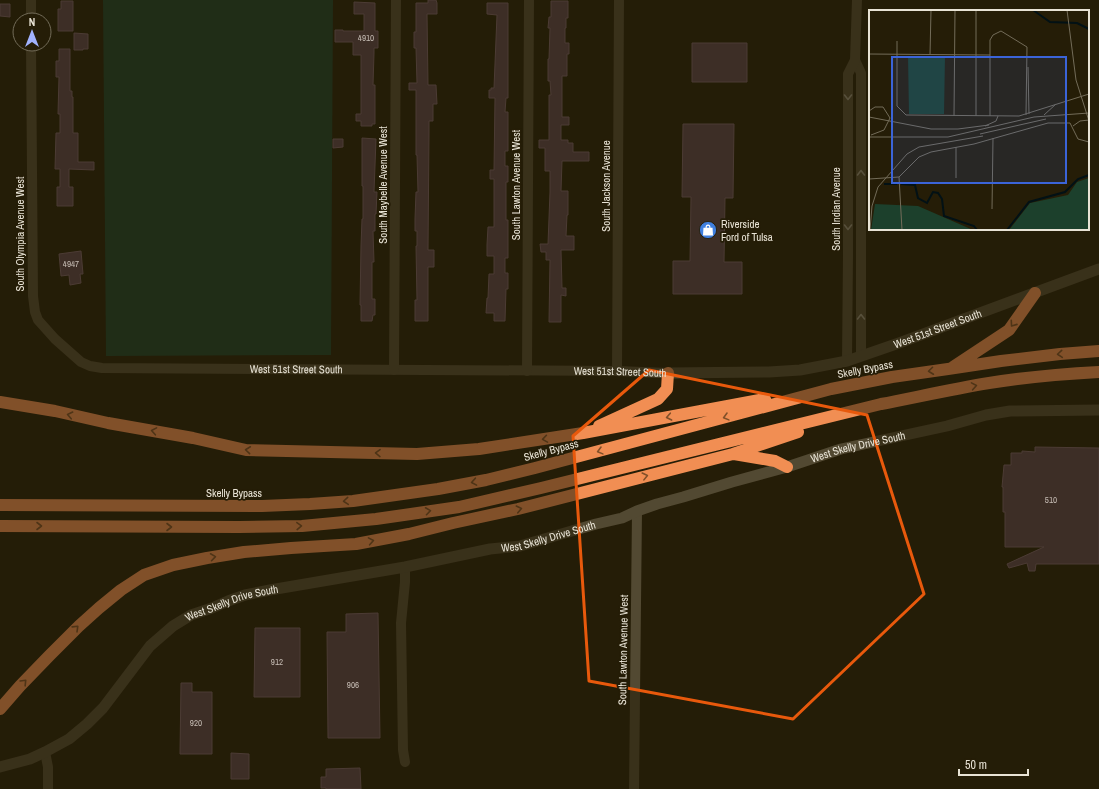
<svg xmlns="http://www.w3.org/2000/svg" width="1099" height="789" viewBox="0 0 1099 789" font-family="'Archivo Narrow',sans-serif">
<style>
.green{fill:#1c402c}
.building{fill:#5c434d;stroke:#7b606a}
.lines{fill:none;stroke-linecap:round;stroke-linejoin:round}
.minor{stroke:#524932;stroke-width:10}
.tertiary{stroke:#524932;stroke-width:11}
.motorway{stroke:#f18e53;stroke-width:12}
.oneway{stroke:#968e7b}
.oneway2{stroke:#815029}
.marked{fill:none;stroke:#e8590c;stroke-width:3;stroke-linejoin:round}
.labels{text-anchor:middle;stroke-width:3.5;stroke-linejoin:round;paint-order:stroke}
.number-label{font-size:9px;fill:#c5bbb3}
.street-label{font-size:11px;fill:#e8e3d5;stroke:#251d07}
.poi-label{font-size:11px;fill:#e8e3d5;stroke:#251d07;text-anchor:start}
.inset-river{fill:none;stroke:#021115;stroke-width:2}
.inset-road{fill:none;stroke:#736c59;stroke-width:1}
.view{fill:#3b64d8;fill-opacity:0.15;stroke:#3b64d8;stroke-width:2}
.inset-edge{fill:none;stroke:#e8e3d5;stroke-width:2}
</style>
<rect width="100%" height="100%" fill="#251d07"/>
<!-- green -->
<path class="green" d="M103,0H333L331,355L106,356Z"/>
<!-- building -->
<path class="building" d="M428,0H436L437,3V14H427L428,85H436L437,104H433V121H429V133L428,250H434V267H428V321H415V300H417L416,246H417V231H415V219L416,192H418L417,155H416V90H409V83H417L416,48H414V32H416V3H428Z
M61,1H73V31H58V9H61Z
M551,1H568V18H566V28H565V43H569V54H567V76H562V117H569V125H561V140H568V143H573V152H589V161H562L561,191H568V215H567L566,236H574V250H561L562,288H566V296L561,295V322H549L550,260H546V252H541L540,244H548L550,192V171H545V148H539V140H549V95H551L550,81H548V59H549L550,28H548L549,17H551Z
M354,2L375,3V31H378V48H374V53L373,85H375V124H372V126H361V121H356V114H361V55H353V42H335V30H343V31H364V14H354Z
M487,3H508V98H506L505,112H508V151H505V166H508V182H506V220H508V258H505V273H508V289H506L505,321H494V313H486L487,298H488L489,274H494V256H487V245L488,227H494V179H490V170H494L495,98H489V90H491V88H494L497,15L487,14Z
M0,4H10V17L0,16Z
M74,33L88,34V49H83V50H74Z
M692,43H747V82H692Z
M59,49H70V91H72V97H73V133H78V162H94V170L69,169V187H73V206H57V187H60V169H55L56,133H60V114H58L59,77H56V61H59Z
M683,124H734L733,198H725L724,262H742V294H673V261H690L691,197H682Z
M362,138L376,139L374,192H377L376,214H375V231H373L374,262H372V299H375V315H373L372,321H361V305H360L361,246L362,219H363V186H362Z
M333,139H343V147L333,148Z
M81,251L83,274H80L81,283L70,285L69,275L61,276L59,254Z
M1035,447L1099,448V564H1036L1035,571H1029L1027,563L1009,568L1007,564L1044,547H1005V512H1003V487H1002L1004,465H1011V453H1022V451L1035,452Z
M378,613L380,738H328L327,632H346V614Z
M255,628H300V697H254Z
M181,683H192V692H212V754H180Z
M231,753L249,754V779H231Z
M360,768L361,789H326V788H321V777H326V769Z"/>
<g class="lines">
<!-- minor -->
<g class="minor">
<path d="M31,0V20"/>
<path id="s1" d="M31,44L33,296L35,312L38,320L55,339L81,362L90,366L102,368L617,371L668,373"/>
<path d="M855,60L861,73V356"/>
<path d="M847,361L848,255V74L855,60L857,0"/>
<path d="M394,370L396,0"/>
<path d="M527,371L529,0"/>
<path d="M617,371L619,0"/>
<path d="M405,567V582L401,623L403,750L405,762"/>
<path d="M45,752L48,767V789"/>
<path d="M634,789L637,511"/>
</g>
<!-- tertiary -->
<g class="tertiary">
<path id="s2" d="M668,373L769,372L800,370L847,361L899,343L1099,269"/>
<path id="s3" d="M0,767L30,759L45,752L69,739L87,724L103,708L150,646L173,626L191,615L212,608L228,601L245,595L270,590L405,567L490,549L520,546L596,524L622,518L637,511L657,504L683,497L732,482L787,467L841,449L947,426L986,415L1010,411L1099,410"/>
</g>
<!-- motorway -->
<path class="motorway" d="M953,367L1009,330L1035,293
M0,402L55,411L108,423L193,438L246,450L417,454L479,449L583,433L765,399
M599,426L658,399L667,389L668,373
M734,454L775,461L787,467
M0,505L262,506L310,504L353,501L438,489L486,480L535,468L831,389L892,377L948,369L1001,361L1060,354L1099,351
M0,526L239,527L302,526L376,519L459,507L541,488L881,404C917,397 953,389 989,383C1026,377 1062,374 1099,372
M0,709L20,686L49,656L79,626L99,608L121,590L144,575L173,565L207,558L244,552L291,548L356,544L409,534L453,523L518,509L733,454L798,432"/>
</g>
<!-- one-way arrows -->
<defs><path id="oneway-chevron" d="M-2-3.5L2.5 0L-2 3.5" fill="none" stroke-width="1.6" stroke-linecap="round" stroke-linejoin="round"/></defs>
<g class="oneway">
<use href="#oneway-chevron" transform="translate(848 97) rotate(90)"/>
<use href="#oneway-chevron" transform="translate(861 173) rotate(-90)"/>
<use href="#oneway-chevron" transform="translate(848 227) rotate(90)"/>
<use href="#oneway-chevron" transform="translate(861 317) rotate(-90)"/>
</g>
<g class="oneway2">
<use href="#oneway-chevron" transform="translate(1013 324) rotate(125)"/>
<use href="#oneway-chevron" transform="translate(1060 354) rotate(175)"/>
<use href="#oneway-chevron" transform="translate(931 371) rotate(173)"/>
<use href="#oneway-chevron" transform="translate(974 386) rotate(-10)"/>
<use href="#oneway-chevron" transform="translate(70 415) rotate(-168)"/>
<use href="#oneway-chevron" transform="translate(669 417) rotate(169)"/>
<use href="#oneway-chevron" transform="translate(726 417) rotate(165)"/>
<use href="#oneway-chevron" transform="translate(154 431) rotate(-170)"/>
<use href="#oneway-chevron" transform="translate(545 439) rotate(171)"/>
<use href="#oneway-chevron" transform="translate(248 450) rotate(-174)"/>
<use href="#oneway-chevron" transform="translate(600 451) rotate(165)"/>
<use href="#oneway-chevron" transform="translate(378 453) rotate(-179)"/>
<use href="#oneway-chevron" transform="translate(645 476) rotate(-14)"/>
<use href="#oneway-chevron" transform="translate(474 482) rotate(170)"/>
<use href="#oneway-chevron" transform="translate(346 501) rotate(175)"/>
<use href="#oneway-chevron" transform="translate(519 509) rotate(-13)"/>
<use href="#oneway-chevron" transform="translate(428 511) rotate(-8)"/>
<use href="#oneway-chevron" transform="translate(39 526)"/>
<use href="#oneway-chevron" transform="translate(299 526) rotate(-2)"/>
<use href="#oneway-chevron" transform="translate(169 527)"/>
<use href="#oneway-chevron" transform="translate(371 541) rotate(-10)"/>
<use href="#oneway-chevron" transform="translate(213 557) rotate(-8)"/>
<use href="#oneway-chevron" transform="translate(76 628) rotate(-44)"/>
<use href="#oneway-chevron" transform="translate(24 682) rotate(-46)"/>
</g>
<!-- marked area -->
<path d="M0 0H1099V789H0ZM649,370L867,415L924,594L793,719L589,681L573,436Z" fill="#251d07" fill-opacity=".55" fill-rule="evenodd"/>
<path class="marked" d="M649,370L867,415L924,594L793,719L589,681L573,436Z"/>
<!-- icons -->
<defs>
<symbol id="shop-disc" viewBox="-11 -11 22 22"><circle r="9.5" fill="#3f7fe0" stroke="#251d07"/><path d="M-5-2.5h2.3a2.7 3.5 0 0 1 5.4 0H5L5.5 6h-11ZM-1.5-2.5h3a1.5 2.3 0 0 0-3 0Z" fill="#fff"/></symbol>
</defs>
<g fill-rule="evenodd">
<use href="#shop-disc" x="698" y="220" width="20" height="20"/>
</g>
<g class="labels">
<!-- number labels -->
<g class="number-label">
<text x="366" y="41">4910</text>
<text x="71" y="267">4947</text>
<text x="1051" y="503">510</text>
<text x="277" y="665">912</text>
<text x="353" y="688">906</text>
<text x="196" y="726">920</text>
</g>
<!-- street labels -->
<g class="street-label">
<text transform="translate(383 185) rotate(-90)" y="4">South Maybelle Avenue West</text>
<text transform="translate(516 185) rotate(-90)" y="4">South Lawton Avenue West</text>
<text transform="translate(606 186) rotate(-90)" y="4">South Jackson Avenue</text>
<text transform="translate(836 209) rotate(-90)" y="4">South Indian Avenue</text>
<text transform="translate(20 234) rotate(-90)" y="4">South Olympia Avenue West</text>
<text dy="4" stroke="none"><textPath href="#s2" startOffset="276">West 51st Street South</textPath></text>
<text dy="4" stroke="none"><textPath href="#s1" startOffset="553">West 51st Street South</textPath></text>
<text transform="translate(865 369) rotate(-11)" y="4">Skelly Bypass</text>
<text dy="4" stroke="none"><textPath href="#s1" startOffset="877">West 51st Street South</textPath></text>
<text dy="4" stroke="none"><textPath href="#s3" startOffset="940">West Skelly Drive South</textPath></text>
<text transform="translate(551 450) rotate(-15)" y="4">Skelly Bypass</text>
<text x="234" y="497">Skelly Bypass</text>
<text dy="4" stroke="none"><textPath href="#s3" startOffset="617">West Skelly Drive South</textPath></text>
<text dy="4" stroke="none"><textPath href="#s3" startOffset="293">West Skelly Drive South</textPath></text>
<text transform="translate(623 650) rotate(-89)" y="4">South Lawton Avenue West</text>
</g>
<!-- poi labels -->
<g class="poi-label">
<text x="721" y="228">Riverside<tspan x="721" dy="13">Ford of Tulsa</tspan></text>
</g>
</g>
<!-- overview -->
<g transform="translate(869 10)">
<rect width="220" height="220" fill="#251d07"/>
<path d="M39,46H76L75,104H40ZM220,168V220H140L161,193L199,185L208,172ZM6,194L49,196L104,220H2Z" fill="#1c402c"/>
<path class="inset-river" d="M164,0L181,12L208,13L220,19M15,174H28M32,174L46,175L49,188L58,193L64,182L69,183L73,189L75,206L105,216L108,220M138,220L160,192L196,182L209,169L220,165"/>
<path class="inset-road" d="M198,0L207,70L220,111M28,31V96L37,105L150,106L220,84M0,44L121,45M61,45L62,0M159,57L160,104M0,101L6,97H14L21,108L15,120L2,125M175,105L187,94M85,106L86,0M107,106V0M121,106V30L124,25L132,21L158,37L157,105M0,107L62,119H89L120,115M116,116L127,111L129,106M204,116L211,111L220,110M111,124L177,109M0,127H79L165,107L220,103M87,137V168M30,167L33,220M0,169L30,167L50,147L62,142L105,134L179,113H201L209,129L220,132M123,199L124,128M1,220L3,196L9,177L38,144L50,137L114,126"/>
<path class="view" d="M23,47H197V173H23Z"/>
<rect width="220" height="220" class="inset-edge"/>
</g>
<!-- north arrow -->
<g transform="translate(32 32)"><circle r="19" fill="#251d07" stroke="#736c59"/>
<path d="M0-3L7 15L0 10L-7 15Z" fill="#a1b2fd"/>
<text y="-6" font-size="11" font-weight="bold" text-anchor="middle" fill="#e8e3d5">N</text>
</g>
<!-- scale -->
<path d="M959 769v6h69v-6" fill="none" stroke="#e8e3d5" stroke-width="2"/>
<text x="965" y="769" font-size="12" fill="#e8e3d5" stroke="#251d07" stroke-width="3" paint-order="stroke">50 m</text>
</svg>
